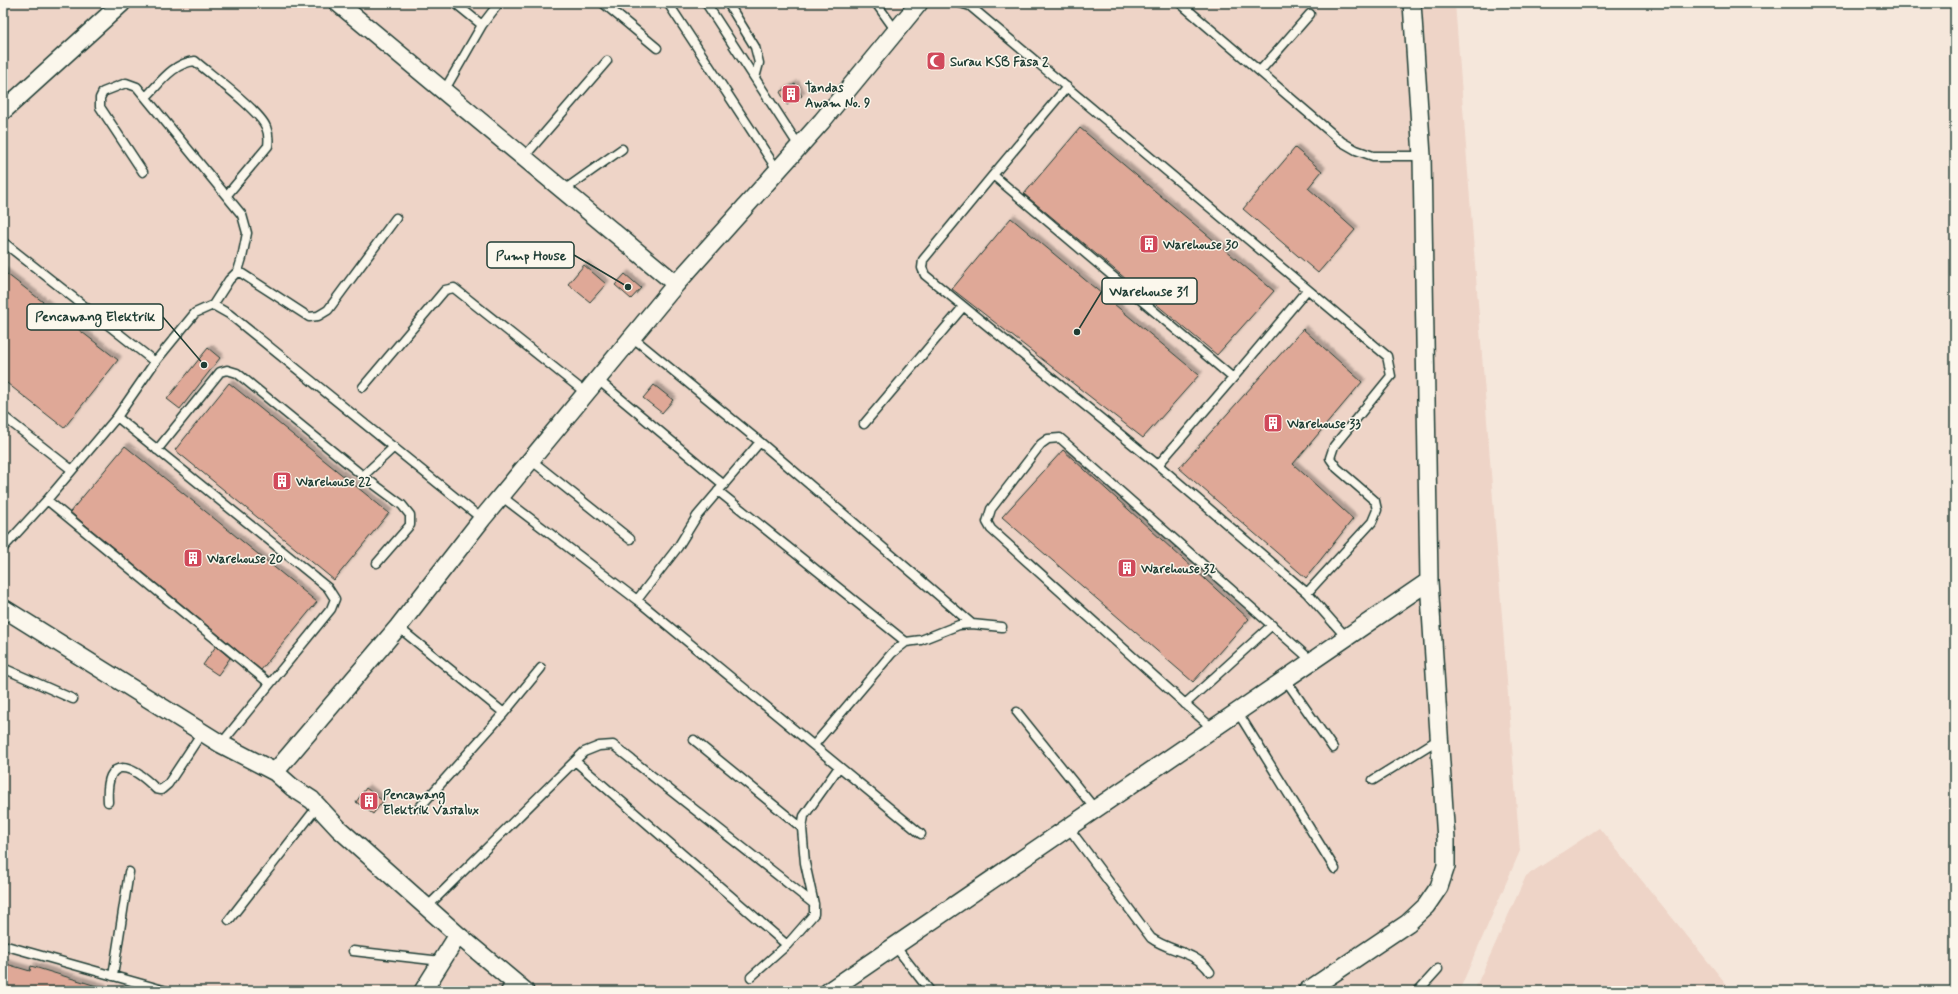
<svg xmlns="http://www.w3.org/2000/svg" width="1958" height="994" viewBox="0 0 1958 994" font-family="Mynerve,sans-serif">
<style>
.built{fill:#eed4c7}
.building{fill:#dfa897;stroke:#1f3d34;filter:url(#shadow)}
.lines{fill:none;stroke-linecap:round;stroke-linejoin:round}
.lane-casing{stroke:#1f3d34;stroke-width:11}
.street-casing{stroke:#1f3d34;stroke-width:20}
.lane{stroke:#fbf7ec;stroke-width:8}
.street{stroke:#fbf7ec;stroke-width:17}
.labels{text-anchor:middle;stroke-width:3;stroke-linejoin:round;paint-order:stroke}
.poi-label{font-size:13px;font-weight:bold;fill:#1f3d34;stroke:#fbf7ec;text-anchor:start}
.leader{fill:none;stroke:#1f3d34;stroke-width:1.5}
.callout-dot{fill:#1f3d34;stroke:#fbf7ec;stroke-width:1.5}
.callout{fill:#fbf7ec;stroke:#1f3d34;stroke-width:1.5}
.callout-label{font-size:14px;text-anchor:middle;font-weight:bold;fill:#1f3d34}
</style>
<defs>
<filter id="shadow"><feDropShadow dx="3.5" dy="-3.5" stdDeviation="1" flood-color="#0004"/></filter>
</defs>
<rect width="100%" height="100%" fill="#f5e7db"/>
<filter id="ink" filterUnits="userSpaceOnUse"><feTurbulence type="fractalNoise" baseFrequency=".025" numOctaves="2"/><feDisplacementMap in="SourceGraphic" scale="8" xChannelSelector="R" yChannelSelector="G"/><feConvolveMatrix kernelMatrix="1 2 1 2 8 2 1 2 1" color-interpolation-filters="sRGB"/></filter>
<g filter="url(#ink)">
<!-- built -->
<path class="built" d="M3,3H1455L1520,851L1459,991H3Z
M1599,828L1732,991H1474L1526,876Z"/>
<!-- building -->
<path class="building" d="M795,84L802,96L787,105L780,92Z
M1080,128L1274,291L1217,355L1024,194Z
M1295,148L1322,171L1308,188L1355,230L1318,273L1243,209Z
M1011,218L1199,375L1143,438L952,289Z
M584,265L606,284L590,302L568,284Z
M3,271L118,360L64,428L3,380Z
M625,274L641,288L631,299L615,285Z
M1303,329L1362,382L1293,464L1353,519L1306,578L1179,468Z
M208,348L220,358L180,409L167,399Z
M229,383L389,513L334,580L175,450Z
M654,385L673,400L662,413L643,398Z
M125,446L317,602L261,670L70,512Z
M1063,450L1249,619L1193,682L1002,517Z
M216,646L230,658L218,675L203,665Z
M366,788L383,801L373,814L356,802Z
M3,963L30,971L31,966L103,988L102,991H3Z"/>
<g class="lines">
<defs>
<path id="lane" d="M455,3L482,25
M603,3L657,48
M668,3L778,171
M706,3L799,146
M728,3L755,47L759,63L755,78
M876,3L896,31
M960,3L970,6L1387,356L1391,376L1334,446L1330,458L1337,468L1375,501L1377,510L1372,522L1307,593
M1180,3L1342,142L1356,150L1373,156H1422
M1260,71L1310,14
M1067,87L993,175L1233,378L1158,465L1307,593L1346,637
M444,91L482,25L499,3
M146,97C160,83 173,63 195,61C211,75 259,110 266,127C269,134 269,139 268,146L227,195
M524,157L607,61
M143,172L100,107V98L103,92L126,83L137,87L242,215L247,233L242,258L238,271L229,280L213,305
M993,175L923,260L922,268L925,275L1158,465
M564,190L622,149
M3,242L155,362
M238,271L309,317L318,316L328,310L396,218
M632,337L760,442L972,624
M1233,378L1307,290
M597,379L724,485
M363,387L445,290L454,288L586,393
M3,416L72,470
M117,417L328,588L335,599L331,609L221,744
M864,424L963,307
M157,450L220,372L227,370L237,373L363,476L394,447
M531,460L630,539
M363,476L402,505L410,515V525L377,563
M718,491L906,642
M501,496L637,600L921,834
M47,500L270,684
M3,548L47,500L117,417L155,362L195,313L213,305L229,314L482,519
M637,600L678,547L697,516L760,442
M398,627L504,713
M3,668L73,699
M1285,679L1333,748
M1185,704L1272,625
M1237,711L1335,869
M1017,712L1095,809
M1212,728L991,529L987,522L991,509L1041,444L1048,439L1060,438L1312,661
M694,740L802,828
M814,745L892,653L906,642L921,640L959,625L972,624L1002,627
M575,761L787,945
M1373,780L1439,739
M108,802C105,753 132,765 156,789L161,790L168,784L203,731
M419,808L504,713L541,668
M1068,827L1151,938C1170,952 1196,951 1210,972
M427,907L584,752L599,746L613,745L814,904
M229,920L318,806
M3,945L167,991
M895,946L930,991
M353,951L441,961
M113,976L129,872
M751,977L787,945L814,914V904L805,863L802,828L804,816L839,767
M505,991L512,980
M1418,991L1438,969"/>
<path id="street" d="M338,3L676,284
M3,111L122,3
M3,608L221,744L275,772L292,787L312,800L339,829L458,935L525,991
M275,772L398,627L482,519L676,284L822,121L919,3
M423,991L458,935
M829,991L1429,581
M1307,991L1408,923L1426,906L1439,887L1446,866V840L1429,581L1422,156L1412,3"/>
</defs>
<!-- lane casing -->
<use href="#lane" class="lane-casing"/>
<!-- street casing -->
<use href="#street" class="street-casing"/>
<!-- lane -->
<use href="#lane" class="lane"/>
<!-- street -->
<use href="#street" class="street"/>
</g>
</g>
<!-- icons -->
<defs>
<symbol id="mosque-square" viewBox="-11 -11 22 22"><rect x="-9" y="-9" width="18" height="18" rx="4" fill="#d1495b" stroke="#fbf7ec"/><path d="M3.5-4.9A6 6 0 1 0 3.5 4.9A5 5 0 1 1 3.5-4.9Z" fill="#fff"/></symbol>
<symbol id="building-square" viewBox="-11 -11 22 22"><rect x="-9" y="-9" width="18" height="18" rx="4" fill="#d1495b" stroke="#fbf7ec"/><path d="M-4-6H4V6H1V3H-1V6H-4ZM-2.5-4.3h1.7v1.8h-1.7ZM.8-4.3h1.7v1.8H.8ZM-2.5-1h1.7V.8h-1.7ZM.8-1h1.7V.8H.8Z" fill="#fff"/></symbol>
</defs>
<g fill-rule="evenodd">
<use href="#mosque-square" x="925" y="50" width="22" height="22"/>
<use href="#building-square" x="780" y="83" width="22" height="22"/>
<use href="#building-square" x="1138" y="233" width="22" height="22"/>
<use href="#building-square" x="1262" y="412" width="22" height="22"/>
<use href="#building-square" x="271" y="470" width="22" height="22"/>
<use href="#building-square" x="182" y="547" width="22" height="22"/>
<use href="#building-square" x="1116" y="557" width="22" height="22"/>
<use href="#building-square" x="358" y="790" width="22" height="22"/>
</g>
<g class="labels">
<!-- poi labels -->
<g class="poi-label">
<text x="950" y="66">Surau KSB Fasa 2</text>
<text x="805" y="92">Tandas<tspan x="805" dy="15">Awam No. 9</tspan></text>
<text x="1163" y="249">Warehouse 30</text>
<text x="1287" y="428">Warehouse 33</text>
<text x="296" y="486">Warehouse 22</text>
<text x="207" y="563">Warehouse 20</text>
<text x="1141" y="573">Warehouse 32</text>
<text x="383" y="799">Pencawang<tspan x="383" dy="15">Elektrik Vastalux</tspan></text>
</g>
</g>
<!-- callouts -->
<path class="leader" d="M628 287L574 255M1077 332L1102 291M204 365L163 317"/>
<g class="callout-dot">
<circle cx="628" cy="287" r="4"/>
<circle cx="1077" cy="332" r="4"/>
<circle cx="204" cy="365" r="4"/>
</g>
<g class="callout">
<rect x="487" y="242" width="87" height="26" rx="4"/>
<rect x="1102" y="278" width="95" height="26" rx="4"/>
<rect x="27" y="304" width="136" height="26" rx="4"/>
</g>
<g class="callout-label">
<text x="531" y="260">Pump House</text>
<text x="1149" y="296">Warehouse 31</text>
<text x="95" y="321">Pencawang Elektrik</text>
</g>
<!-- margin -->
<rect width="1958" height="994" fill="none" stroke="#fbf7ec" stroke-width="16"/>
<rect x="8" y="8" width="1942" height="978" fill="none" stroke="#1f3d34" stroke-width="1.5" filter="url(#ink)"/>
</svg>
